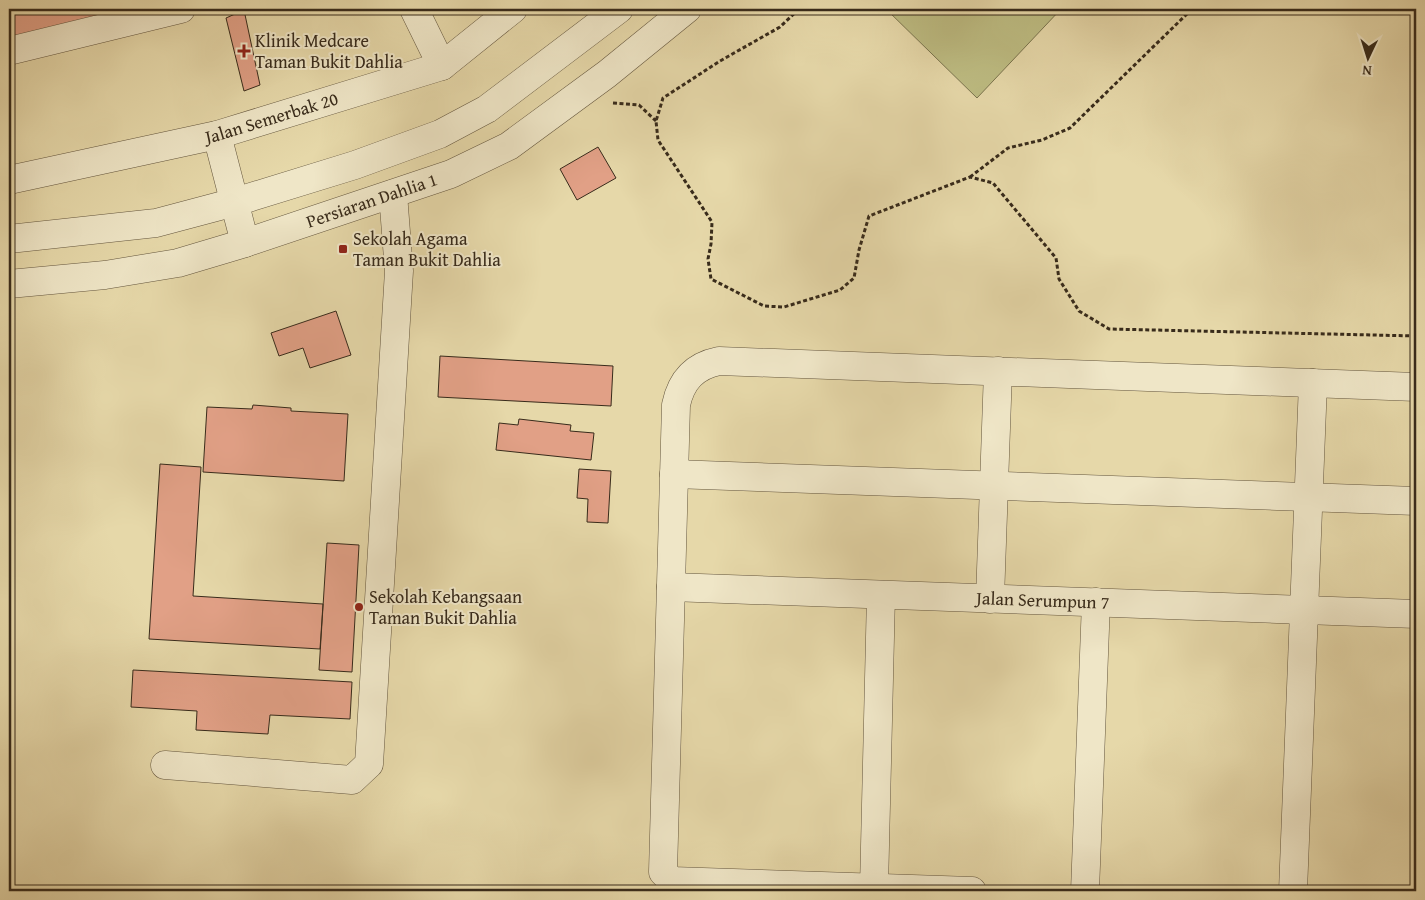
<svg xmlns="http://www.w3.org/2000/svg" width="1425" height="900" viewBox="0 0 1425 900" font-family="'Gentium Book Plus',serif">
<style>
.green{fill:#bdbc82;stroke:#7a744e}
.building{fill:#e1a086;stroke:#382b1b}
.lines{fill:none;stroke-linecap:round;stroke-linejoin:round}
.minor-casing{stroke:#64563e;stroke-width:29}
.path{stroke:#382b1b;stroke-width:3;stroke-dasharray:4 2.5;stroke-linecap:butt}
.minor{stroke:#efe6c7;stroke-width:28}
.poi-dot{fill:#8f2418;stroke:#efe6c7;stroke-width:2}
.labels{text-anchor:middle;stroke-width:4;stroke-linejoin:round;paint-order:stroke}
.poi-label{font-size:18px;fill:#382b1b;stroke:#efe6c7;text-anchor:start}
.street-label{font-size:18px;fill:#382b1b;stroke:#efe6c7}
</style>
<rect width="100%" height="100%" fill="#e6d8a9"/>
<filter id="stains"><feTurbulence type="fractalNoise" baseFrequency=".004" numOctaves="4"/><feColorMatrix values="0 0 0 0 .2 0 0 0 0 .09 0 0 0 0 .02 0 0 0 .5 -.17"/></filter>
<radialGradient id="worn" r=".72"><stop offset=".6" stop-color="#630" stop-opacity="0"/><stop offset="1" stop-color="#630" stop-opacity=".3"/></radialGradient>
<!-- green -->
<path class="green" d="M886,9H1061L977,98Z"/>
<!-- building -->
<path class="building" d="M9,9H140L9,42Z
M244,10L260,85L244,91L226,18Z
M598,147L616,178L577,200L560,169Z
M336,311L351,355L310,368L303,348L279,356L271,333Z
M440,356L613,366L611,406L438,397Z
M253,405L291,408V411L348,414L344,481L203,472L207,407L252,409Z
M519,419L571,425L570,431L594,433L591,460L496,450L499,423L518,425Z
M160,464L201,467L193,596L323,604L320,649L149,639Z
M579,469L611,471L608,523L587,522L588,499L577,498Z
M327,543L359,545L352,672L319,670Z
M133,670L352,682L350,719L270,715L268,734L196,730L197,711L131,707Z"/>
<g class="lines">
<defs>
<g id="minor">
<path d="M414,9L442,66"/>
<path d="M9,51L181,9"/>
<path d="M217,135L245,243"/>
<path id="s1" d="M9,180L217,135L442,66L513,9"/>
<path d="M9,239L156,223L235,202L355,165L440,134L487,109L619,9"/>
<path id="s2" d="M9,284L105,275L178,263L245,243L451,174L509,146L607,74L687,9"/>
<path d="M674,474L1416,501"/>
<path id="s3" d="M671,587L1416,614"/>
<path d="M990,599L998,371"/>
<path d="M165,765L352,780L369,764L399,271L393,194"/>
<path d="M874,888L881,595"/>
<path d="M972,891L672,881L663,872L676,405C681,381 694,366 719,361L1416,387"/>
<path d="M1085,891L1096,602"/>
<path d="M1293,891L1313,383"/>
</g>
</defs>
<!-- minor casing -->
<use href="#minor" class="minor-casing"/>
<!-- path -->
<path class="path" d="M799,9L780,27L720,61L663,98L656,121L658,140L712,222L711,244L708,259L711,279L764,306L784,307L840,290L854,278L859,250L869,216L970,177L993,183L1056,258L1059,279L1079,311L1109,329L1416,336
M613,103L639,105L656,121
M970,177L1008,148L1042,140L1070,128L1192,9"/>
<!-- minor -->
<use href="#minor" class="minor"/>
</g>
<!-- markers -->
<g class="poi-dot">
<path d="M241.5 43.5h5v5h5v5h-5v5h-5v-5h-5v-5h5z"/>
<rect x="338" y="244" width="10" height="10" rx="2.5"/>
<circle cx="359" cy="607" r="5"/>
</g>
<g class="labels">
<!-- poi labels -->
<g class="poi-label">
<text x="255" y="47">Klinik Medcare<tspan x="255" dy="21">Taman Bukit Dahlia</tspan></text>
<text x="353" y="245">Sekolah Agama<tspan x="353" dy="21">Taman Bukit Dahlia</tspan></text>
<text x="369" y="603">Sekolah Kebangsaan<tspan x="369" dy="21">Taman Bukit Dahlia</tspan></text>
</g>
<!-- street labels -->
<g class="street-label">
<text dy="6" stroke="none"><textPath href="#s1" startOffset="270">Jalan Semerbak 20</textPath></text>
<text dy="6" stroke="none"><textPath href="#s2" startOffset="374">Persiaran Dahlia 1</textPath></text>
<text dy="6" stroke="none"><textPath href="#s3" startOffset="372">Jalan Serumpun 7</textPath></text>
</g>
</g>
<!-- margin -->
<rect width="1425" height="900" fill="none" stroke="#e6d8a9" stroke-width="30"/>
<rect x="10" y="10" width="1405" height="880" fill="none" stroke="#382b1b" stroke-width="2.5"/>
<rect x="15" y="15" width="1395" height="870" fill="none" stroke="#382b1b"/>
<!-- north arrow -->
<g transform="translate(1368 58) rotate(184)" stroke="#efe6c7" stroke-width="4" paint-order="stroke">
<path d="M0-4L9 19L0 12L-9 19Z" fill="#382b1b"/>
<text y="-8" font-size="14" font-weight="bold" text-anchor="middle" fill="#382b1b">N</text>
</g>
<rect width="100%" height="100%" filter="url(#stains)"/>
<rect width="100%" height="100%" fill="url(#worn)"/>
</svg>
